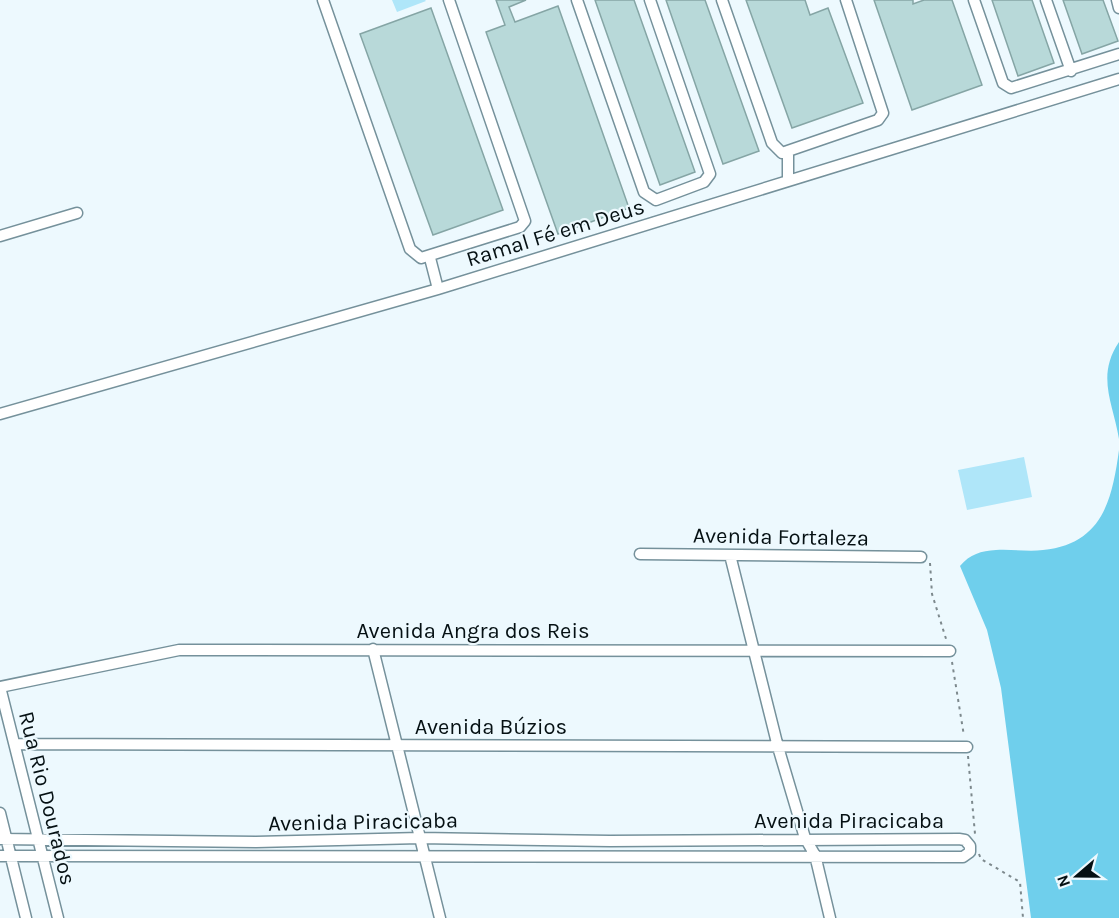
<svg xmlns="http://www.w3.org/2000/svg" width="1119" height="918" viewBox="0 0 1119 918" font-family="Karla,sans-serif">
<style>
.green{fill:#afe6f9}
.forest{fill:#6fcfec}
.building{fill:#b8d9d9;stroke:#85a5a5;stroke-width:1.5}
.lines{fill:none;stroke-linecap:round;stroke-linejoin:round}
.minor-casing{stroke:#75919b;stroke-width:13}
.path{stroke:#7d898d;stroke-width:2;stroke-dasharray:3 4.5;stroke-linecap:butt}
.minor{stroke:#fff;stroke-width:10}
.labels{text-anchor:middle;stroke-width:4.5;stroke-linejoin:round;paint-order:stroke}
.street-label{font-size:22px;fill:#051013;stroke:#edf9fe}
</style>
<rect width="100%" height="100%" fill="#edf9fe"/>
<!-- green -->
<path class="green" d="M392,0H425L426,1L397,12Z
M1024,457L1032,497L967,510L958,470Z"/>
<!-- forest -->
<path class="forest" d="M1119,342V439C1113,403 1096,376 1119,342Z
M1119,450V918H1031L1001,688L987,630L960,566C970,554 981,551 996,550C1012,549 1028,552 1043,550C1102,544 1112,501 1119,450Z"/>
<!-- building -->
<path class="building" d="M496,0H526L509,7L515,22L558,6L629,208L558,234L486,32L505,25Z
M595,0H634L695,172L660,185Z
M666,0H705L759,151L723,164Z
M746,0H805L810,15L828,8L863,103L792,128Z
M874,0H913V4L924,0H952L982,85L912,110Z
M992,0H1032L1054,63L1018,76Z
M1063,0H1103L1118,41L1082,54Z
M431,8L503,210L433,235L360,34Z"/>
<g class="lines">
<defs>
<path id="minor" d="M323,0L410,249L421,258L520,227L525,221L449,0
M577,0L644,192L656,200L704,182L710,174L650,0
M722,0L772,143L782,153L878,120L883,113L846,0
M974,0L1003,83L1011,88L1119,54
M1046,0L1071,71
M1117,0L1119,8
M788,151V179
M0,236L77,213
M430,258L438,289
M0,414L438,289L1119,79
M640,554L921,557
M730,555L778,747L805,838L815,855L830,918
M373,649L440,918
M0,687L179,650L950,651
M0,687L58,918
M15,744L967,747
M0,813L26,918
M0,839L256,842L420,838L610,841L959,839L965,840L970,846V852L963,857L0,856"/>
</defs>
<!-- minor casing -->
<use href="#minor" class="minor-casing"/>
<!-- path -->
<path class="path" d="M930,563L932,594L947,642
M952,662L964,736
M968,756L975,834
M979,854L981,859L1020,882L1023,918"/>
<!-- minor -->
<use href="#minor" class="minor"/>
</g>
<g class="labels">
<!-- street labels -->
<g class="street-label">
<text transform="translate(555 232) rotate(-17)" y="8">Ramal Fé em Deus</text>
<text transform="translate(781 536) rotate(1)" y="8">Avenida Fortaleza</text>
<text x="473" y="638">Avenida Angra dos Reis</text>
<text x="491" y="734">Avenida Búzios</text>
<text transform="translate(48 798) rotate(76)" y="8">Rua Rio Dourados</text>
<text x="849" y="828">Avenida Piracicaba</text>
<text transform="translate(363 821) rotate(-1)" y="8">Avenida Piracicaba</text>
</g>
</g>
<!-- north arrow -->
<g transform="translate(1077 876) rotate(250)" stroke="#edf9fe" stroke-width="4.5" paint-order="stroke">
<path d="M0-4.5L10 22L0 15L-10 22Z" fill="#051013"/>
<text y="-9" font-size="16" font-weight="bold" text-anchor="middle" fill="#051013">N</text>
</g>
</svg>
